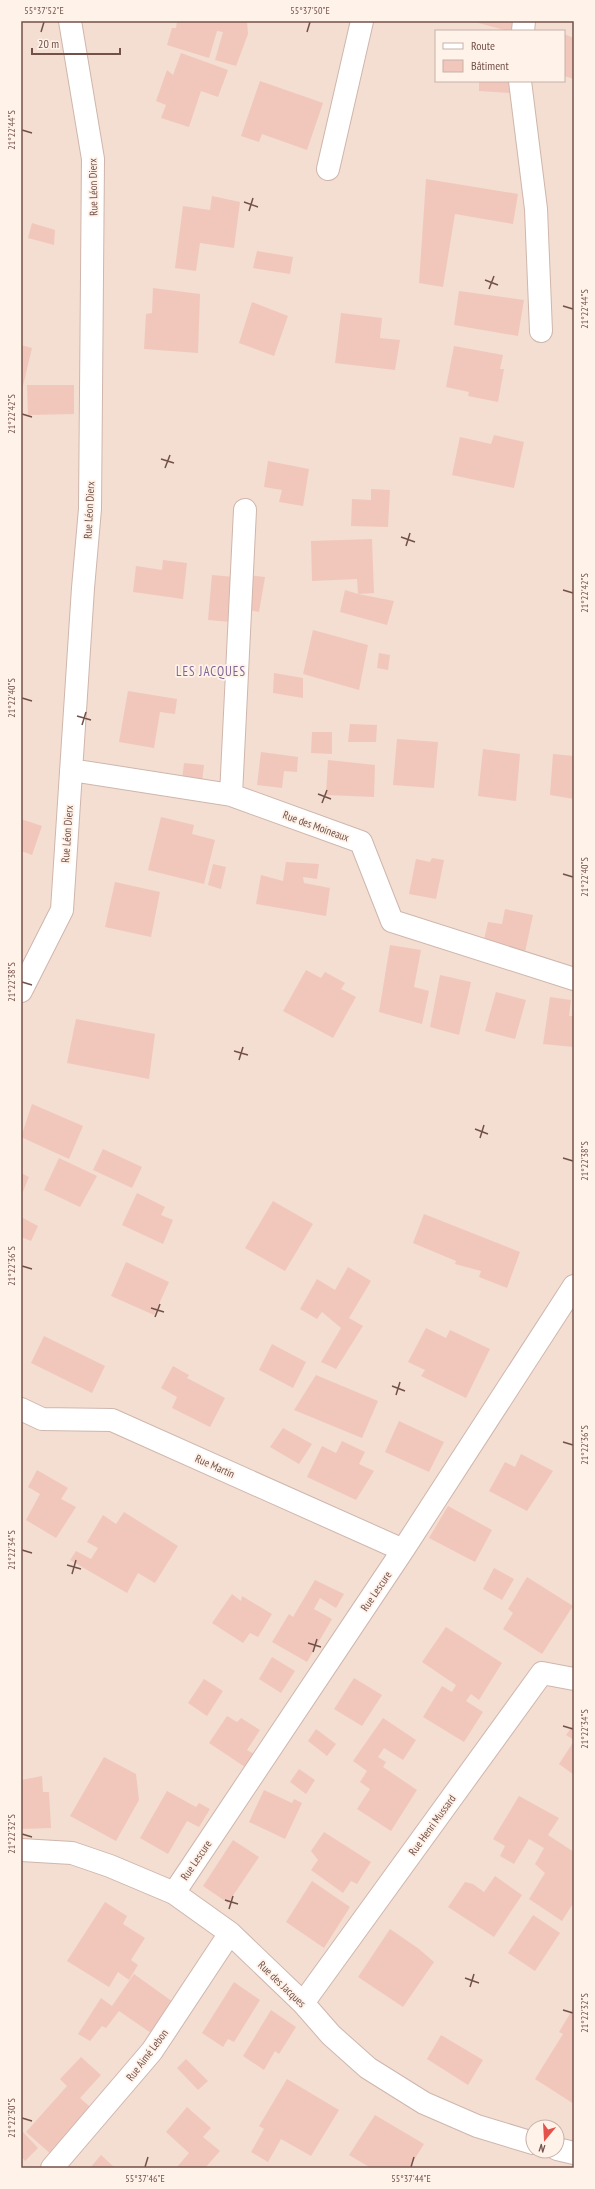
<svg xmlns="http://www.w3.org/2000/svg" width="595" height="2189" viewBox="0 0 595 2189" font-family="'PT Sans Narrow',sans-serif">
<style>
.residential{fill:#f3ded1;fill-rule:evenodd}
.building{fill:#f1c7bb}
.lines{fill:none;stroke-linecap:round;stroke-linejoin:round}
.minor-casing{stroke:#cfb6ad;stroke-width:24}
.minor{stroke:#fff;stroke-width:22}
.ticks{fill:none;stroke:#735149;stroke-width:1.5}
.labels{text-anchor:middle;stroke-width:3.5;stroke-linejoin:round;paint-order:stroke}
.street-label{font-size:11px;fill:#735149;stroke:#fff2e9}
.quarter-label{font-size:13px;letter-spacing:1px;fill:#7e6597;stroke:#fff2e9}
.neatline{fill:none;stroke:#735149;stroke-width:1.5}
.ticks-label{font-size:10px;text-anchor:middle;fill:#735149}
</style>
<rect width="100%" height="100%" fill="#fceee3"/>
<!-- residential -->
<path class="residential" d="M21,21H574V2168H21ZM436,31H564V81H436ZM533,2127H557V2151H533Z"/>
<!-- building -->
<path class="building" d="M177,21H247L248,34L236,66L215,60L223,32L217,31L209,58L167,45L172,28H176Z
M471,21H522L519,31H508Z
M564,34L574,38V79L564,76Z
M181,53L228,70L218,97L201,91L189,127L161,118L166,105L156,101L167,70L173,75Z
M260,81L323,103L307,150L262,134L259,142L241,136Z
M479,81H513L512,93L479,91Z
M426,179L518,194L513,224L455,214L443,287L419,283Z
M212,196L240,202L234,248L200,243L196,271L175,268L183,206L210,210Z
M32,223L55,230L54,245L28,238Z
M257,251L293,257L290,274L253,268Z
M153,288L200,294L198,353L144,349L146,314L152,313Z
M459,291L524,300L518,336L454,325Z
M252,302L288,316L274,356L239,343Z
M341,313L382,318L380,338L400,340L395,370L335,363Z
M21,345L32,348L22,390H21Z
M454,346L503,355L500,369H504L498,402L468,396L469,392L446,387Z
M27,385H74V414L28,415Z
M494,435L524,442L514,488L452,475L460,437L491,444Z
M268,461L309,469L303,506L279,502L282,490L264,487Z
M371,489L390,490L388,527L351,526L352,499L371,500Z
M372,539L374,593L358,594L394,601L387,625L340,612L345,590L358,594L357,579L312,581L311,541Z
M163,560L187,563L183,599L133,592L136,566L162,570Z
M212,575L235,577L231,622L208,620Z
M249,575L265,577L259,612L244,609Z
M313,630L368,645L359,690L303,674Z
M379,653L390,655L388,670L377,668Z
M274,673L303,678V698L273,693Z
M128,691L177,699L175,714L160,712L154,748L119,742Z
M350,724L377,725L376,742H348Z
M312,732H332V754L311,753Z
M397,739L438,742L434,788L393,785Z
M483,749L520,754L516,801L478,796Z
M261,752L298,757L297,772L284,771L282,788L257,785Z
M553,754L574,756V799L550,795Z
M328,760L375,765L374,797L326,795Z
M184,763L204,765L202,782L182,780Z
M161,817L194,825L192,834L215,840L204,884L148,870Z
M21,819L42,826L32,855L21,851Z
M432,858L444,860L436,899L409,894L416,859L430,862Z
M286,862L319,864L317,879L303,877L304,883L330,888L326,916L256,904L261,875L283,881Z
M213,864L226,867L221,889L208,885Z
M115,882L160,892L151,937L105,927Z
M505,909L533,915L525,952L483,944L488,922L502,924Z
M390,945L421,950L414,987L429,991L422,1024L379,1012Z
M306,970L321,978L325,972L345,983L341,989L356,997L333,1038L283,1011Z
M440,975L471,982L459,1035L430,1027Z
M496,992L526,1000L515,1039L485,1031Z
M550,997L571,1000L569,1016H574V1047L543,1044Z
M76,1019L155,1034L149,1079L67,1063Z
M32,1104L83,1126L69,1159L21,1137Z
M103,1149L142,1167L132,1188L93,1170Z
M59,1158L97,1176L80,1207L44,1190Z
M21,1173L29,1177L22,1194L21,1193Z
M137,1193L165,1207L161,1215L173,1220L163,1244L122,1225Z
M273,1201L313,1224L285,1271L245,1248Z
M424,1214L520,1252L507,1288L479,1277L481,1271L455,1264L456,1261L413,1243Z
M21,1217L38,1226L31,1241L21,1237Z
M126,1262L169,1282L154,1315L111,1296Z
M348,1267L371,1281L349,1318L363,1326L336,1369L321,1362L341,1328L322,1312L317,1319L300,1309L317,1279L335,1290Z
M426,1328L446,1338L450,1330L490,1349L466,1398L421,1376L425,1370L408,1362Z
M44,1336L105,1366L92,1393L31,1363Z
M272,1344L306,1362L293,1388L259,1370Z
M173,1366L189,1375L187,1378L225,1398L210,1427L172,1408L177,1397L161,1388Z
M316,1375L378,1401L362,1438L294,1410Z
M399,1421L444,1442L429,1472L385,1452Z
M283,1428L312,1444L299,1464L270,1447Z
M342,1441L365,1452L359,1464L374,1471L356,1500L307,1477L322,1446L336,1453Z
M521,1454L553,1471L527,1511L489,1491L505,1462L515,1467Z
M37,1470L68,1488L61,1499L76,1507L56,1538L26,1520L40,1494L28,1487Z
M448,1506L492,1530L475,1562L429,1538Z
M124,1512L178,1546L155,1583L138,1573L127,1593L70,1560L76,1551L91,1559L98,1548L87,1542L103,1515L116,1524Z
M494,1568L514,1579L502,1600L483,1589Z
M527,1577L573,1606L542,1654L503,1629L513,1613L508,1609Z
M315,1580L344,1594L336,1608L320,1598L314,1609L332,1619L307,1662L272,1642L289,1614L293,1617Z
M232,1594L241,1601L242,1596L272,1614L258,1637L250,1633L243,1643L212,1623Z
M446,1627L502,1663L479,1700L471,1694L466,1701L483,1712L464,1742L423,1717L442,1686L452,1692L456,1685L422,1662Z
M272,1657L295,1671L281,1693L259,1679Z
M354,1678L382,1695L362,1726L334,1709Z
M204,1679L223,1691L207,1716L188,1703Z
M227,1716L237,1722L241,1718L260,1730L247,1750L254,1754L245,1767L209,1743Z
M383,1718L416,1740L403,1760L384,1748L378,1757L386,1762L383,1767L417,1790L391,1831L357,1809L370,1789L360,1782L367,1771L353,1761Z
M574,1724V1740L566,1735Z
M316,1729L336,1744L327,1756L308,1741Z
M574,1741V1775L559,1764Z
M104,1757L136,1774L139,1800L116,1841L70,1816Z
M299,1769L315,1780L306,1794L290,1782Z
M42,1776L43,1792H49L51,1828L21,1829V1780Z
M264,1790L292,1803L294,1799L302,1803L285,1839L249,1822Z
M167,1791L196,1807L199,1803L210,1809L199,1827L187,1821L168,1854L140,1838Z
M519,1796L559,1818L548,1835L574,1852V1902L562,1921L529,1899L545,1873L535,1864L544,1848L529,1839L514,1864L500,1856L505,1846L493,1839Z
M324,1832L371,1862L357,1884L351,1881L343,1893L311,1870L318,1860L311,1851Z
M233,1840L259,1857L228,1903L203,1886Z
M495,1876L522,1895L494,1937L448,1907L465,1882L473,1884L484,1892Z
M312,1881L350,1907L324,1948L286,1922Z
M105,1902L127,1916L123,1924L145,1938L131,1960L138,1965L129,1980L118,1972L109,1987L67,1961Z
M533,1915L560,1933L535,1971L508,1953Z
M390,1929L419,1949L434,1962L403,2007L358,1977Z
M134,1974L173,2002L151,2033L119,2011L106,2028L102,2026L90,2041L78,2034L101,1998L112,2006Z
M234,1982L260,2000L234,2042L228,2039L223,2047L202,2033Z
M574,2007V2104L535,2079L563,2034L559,2032Z
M271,2010L296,2027L279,2054L275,2051L264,2070L243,2056Z
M441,2035L483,2060L468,2085L427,2059Z
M81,2057L101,2075L80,2098L97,2113L53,2156L26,2132L67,2086L60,2079Z
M186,2059L208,2081L198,2090L177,2068Z
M287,2079L339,2110L311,2156L281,2139L268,2162L251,2152L264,2129L259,2126Z
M187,2107L211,2128L203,2137L220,2151L205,2168L177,2167L189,2153L166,2132Z
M375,2115L424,2144L409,2168H371L349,2155Z
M23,2132L38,2148L25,2161L21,2156V2134Z
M101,2155L115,2168H90Z"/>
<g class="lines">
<defs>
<path id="minor" d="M523,31L524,21
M520,81L536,209L541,331
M328,169L362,21
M71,770L231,795L361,842L392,921L574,979
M231,795L245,510
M21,991L62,910L83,588L90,509L93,159L70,21
M21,1409L42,1419L112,1420L403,1550
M21,1850L72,1853L110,1866L174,1893L230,1933L303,2003L331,2035L368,2068L424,2103L477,2126L533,2143
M174,1893L403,1550L574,1286
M303,2003L542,1673L574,1679
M557,2149L574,2153
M52,2168L152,2051L230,1933"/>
</defs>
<!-- minor casing -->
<use href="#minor" class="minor-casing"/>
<!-- minor -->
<use href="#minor" class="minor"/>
</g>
<!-- ticks -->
<path class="ticks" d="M41,32L44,22M307,32L310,22M22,130L32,133M244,202L258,207M249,211L253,198M485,280L498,285M489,289L494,276M563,306L573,309M22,414L32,417M161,459L174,463M165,468L170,455M401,537L415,542M406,546L410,533M563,590L573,593M22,698L32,701M77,716L91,720M82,725L86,712M318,794L331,799M322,803L327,790M563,874L573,877M22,982L32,985M234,1051L248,1055M239,1060L243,1047M475,1129L488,1134M480,1138L484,1125M563,1158L573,1161M22,1266L32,1269M151,1308L164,1312M155,1317L160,1304M392,1386L405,1391M396,1395L400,1382M563,1442L573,1445M22,1550L32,1553M67,1565L81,1569M72,1574L76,1560M308,1643L321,1647M313,1652L317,1639M563,1726L573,1729M22,1834L32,1837M225,1900L238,1904M229,1909L233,1896M465,1978L479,1983M470,1987L474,1974M563,2010L573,2013M22,2118L32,2121M145,2167L148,2157M411,2167L414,2157"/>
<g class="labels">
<!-- street labels -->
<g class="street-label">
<text transform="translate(93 187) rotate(-91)" y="4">Rue Léon Dierx</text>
<text transform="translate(89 510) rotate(-87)" y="4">Rue Léon Dierx</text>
<text transform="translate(316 826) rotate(20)" y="4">Rue des Moineaux</text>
<text transform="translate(67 834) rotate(-86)" y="4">Rue Léon Dierx</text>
<text transform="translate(215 1466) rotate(24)" y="4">Rue Martin</text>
<text transform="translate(376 1591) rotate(-56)" y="4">Rue Lescure</text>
<text transform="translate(432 1825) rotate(-54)" y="4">Rue Henri Mussard</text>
<text transform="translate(196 1860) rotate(-56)" y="4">Rue Lescure</text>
<text transform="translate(282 1984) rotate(44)" y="4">Rue des Jacques</text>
<text transform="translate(147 2055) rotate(-53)" y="4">Rue Aimé Lebon</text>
</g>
<!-- quarter labels -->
<g class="quarter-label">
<text x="211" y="676">LES JACQUES</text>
</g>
</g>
<!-- border -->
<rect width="595" height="2189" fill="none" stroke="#fff2e9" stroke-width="44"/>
<!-- legend -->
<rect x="435" y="30" width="130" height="52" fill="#fff2e9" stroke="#c7b2a9"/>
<rect x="443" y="43" width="20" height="6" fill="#ffffff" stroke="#c7b2a9"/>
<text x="471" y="50" font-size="12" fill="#735149">Route</text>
<rect x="443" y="60" width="20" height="12" fill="#f1c7bb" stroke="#c7b2a9"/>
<text x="471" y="70" font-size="12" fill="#735149">Bâtiment</text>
<!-- north arrow -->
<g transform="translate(545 2139) rotate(198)"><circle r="19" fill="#fff2e9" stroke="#c7b2a9"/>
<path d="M0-3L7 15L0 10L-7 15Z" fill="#e45249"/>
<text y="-6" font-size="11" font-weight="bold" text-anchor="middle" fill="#735149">N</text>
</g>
<!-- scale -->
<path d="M32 48v6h88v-6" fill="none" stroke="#735149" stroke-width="2"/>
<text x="38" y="48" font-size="12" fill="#735149" stroke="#fff2e9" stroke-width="3" paint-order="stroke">20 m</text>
<rect x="22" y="22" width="551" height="2145" class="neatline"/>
<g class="ticks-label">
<text x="44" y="14">55°37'52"E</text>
<text x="310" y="14">55°37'50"E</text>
<text transform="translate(11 130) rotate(-90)" y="4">21°22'44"S</text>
<text transform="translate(584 309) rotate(-90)" y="4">21°22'44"S</text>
<text transform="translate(11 414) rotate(-90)" y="4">21°22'42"S</text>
<text transform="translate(584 593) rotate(-90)" y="4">21°22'42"S</text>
<text transform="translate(11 698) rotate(-90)" y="4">21°22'40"S</text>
<text transform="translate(584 877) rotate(-90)" y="4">21°22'40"S</text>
<text transform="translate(11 982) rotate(-90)" y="4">21°22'38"S</text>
<text transform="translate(584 1161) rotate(-90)" y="4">21°22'38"S</text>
<text transform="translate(11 1266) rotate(-90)" y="4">21°22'36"S</text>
<text transform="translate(584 1445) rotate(-90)" y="4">21°22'36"S</text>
<text transform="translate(11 1550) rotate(-90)" y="4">21°22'34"S</text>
<text transform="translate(584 1729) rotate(-90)" y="4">21°22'34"S</text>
<text transform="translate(11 1834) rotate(-90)" y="4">21°22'32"S</text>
<text transform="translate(584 2013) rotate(-90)" y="4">21°22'32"S</text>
<text transform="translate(11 2118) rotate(-90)" y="4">21°22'30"S</text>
<text x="145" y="2182">55°37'46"E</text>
<text x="411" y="2182">55°37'44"E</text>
</g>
</svg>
